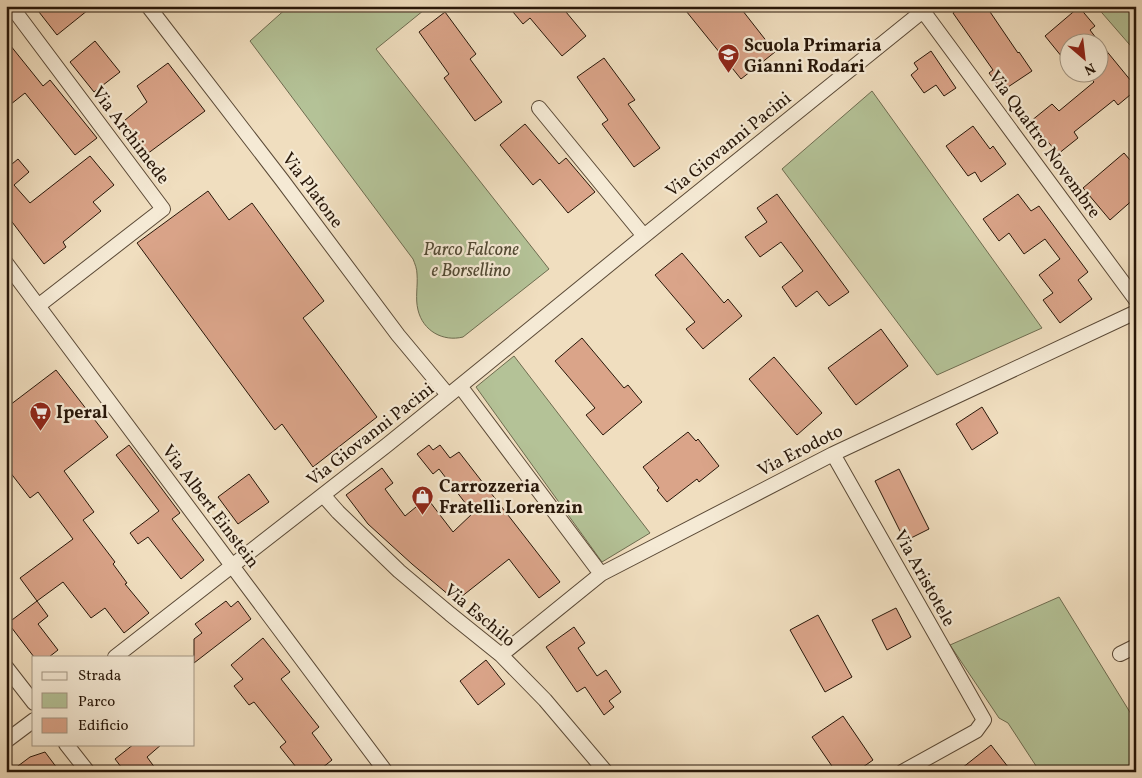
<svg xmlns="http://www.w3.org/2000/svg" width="1142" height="778" viewBox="0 0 1142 778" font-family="Vollkorn,serif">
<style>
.green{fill:#b4c297;stroke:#6e6c50}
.building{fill:#daa489;stroke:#281709}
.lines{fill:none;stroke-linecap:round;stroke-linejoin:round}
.street-casing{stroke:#5a4936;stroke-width:16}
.street{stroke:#f5ead5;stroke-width:14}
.labels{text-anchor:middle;stroke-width:4.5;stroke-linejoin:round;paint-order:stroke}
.poi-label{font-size:18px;font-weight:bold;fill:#281709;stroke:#f5ead5;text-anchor:start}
.street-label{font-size:18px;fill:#281709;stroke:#f5ead5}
.park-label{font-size:18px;font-style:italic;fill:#524a34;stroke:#f5ead5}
</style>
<rect width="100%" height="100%" fill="#f0debf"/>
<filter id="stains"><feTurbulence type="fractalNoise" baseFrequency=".004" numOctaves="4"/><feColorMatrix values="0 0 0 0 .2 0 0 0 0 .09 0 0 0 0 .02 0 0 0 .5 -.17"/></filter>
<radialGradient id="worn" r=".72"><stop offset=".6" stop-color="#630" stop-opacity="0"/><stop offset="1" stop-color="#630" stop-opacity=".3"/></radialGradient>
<!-- green -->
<path class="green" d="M289,6H429L376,49L549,269L463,337C443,342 423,331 418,310C415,298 418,286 417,274C417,269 415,264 413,259L250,41Z
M1096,6H1136V52Z
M872,91L1042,328L937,375L782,169Z
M514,356L650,533L602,562L476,387Z
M1059,597L1136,722V772H1040L1008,723L999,718L950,645Z"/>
<!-- building -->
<path class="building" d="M46,6H93L57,35L39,12Z
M508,6H561L586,36L562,56L530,18L523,24Z
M682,6H739L775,52L741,79Z
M962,6H986L1018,53L1019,52L1032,71L1002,91L989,73L993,70L953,13Z
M1079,7L1095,26L1090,30L1099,42H1070V50L1062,57L1045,36Z
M445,12L476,54L470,59L502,102L475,121L444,78L449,74L419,32Z
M6,40L43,86L50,80L97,138L75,155L25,93L6,108Z
M95,41L120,72L94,92L70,62Z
M1100,43L1136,87V90L1118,105L1114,100L1074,132L1078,138L1058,154L1031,121L1052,104L1059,111L1094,82L1085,72H1100Z
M931,51L956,88L944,96L936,85L924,93L911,75L918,69L914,63Z
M604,58L635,100L628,104L660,148L634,167L602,124L608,120L577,77Z
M168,63L205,111L143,157L119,125L147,102L137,86Z
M525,124L559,164L566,158L595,192L568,213L540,179L533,185L500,145Z
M973,126L990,149L993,146L1006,164L981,182L975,172L968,176L946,146Z
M1124,153L1136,167V197L1110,220L1083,188Z
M90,156L114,185L93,202L101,211L63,242L66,247L44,264L6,214V169L18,159L29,172L14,185L30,203Z
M208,191L229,220L252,203L324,301L303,318L377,417L313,467L282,424L275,430L137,243Z
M777,194L849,292L829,306L817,291L796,307L782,287L803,271L781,242L760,257L745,237L767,222L757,208Z
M1018,194L1031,211L1039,206L1088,272L1078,280L1092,299L1060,323L1043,300L1053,293L1039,275L1060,259L1045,239L1024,254L1009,233L999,241L983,219Z
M682,253L724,303L728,299L742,316L703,349L686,329L695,322L655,275Z
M881,329L908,366L856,405L828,368Z
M582,338L624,388L628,385L642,402L603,435L586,415L595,408L555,361Z
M774,357L822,413L797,435L749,379Z
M56,370L108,437L64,471L94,512L83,520L115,562L113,564L127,583L125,584L149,613L124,633L105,608L91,618L63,582L37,601L20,578L73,539L38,492L30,498L6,467V408Z
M982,407L998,433L972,450L956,424Z
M688,432L696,441L698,439L719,466L699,482L697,479L667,502L657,490L659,488L643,467Z
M129,445L180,513L172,519L204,560L181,579L148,537L138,544L130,533L159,511L116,455Z
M429,445L433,450L440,445L450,458L459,452L560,582L539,598L509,559L456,601L412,564L368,524L346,495L382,468L393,483L385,489L405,516L427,498L453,532L473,513L439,469L433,474L417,454Z
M899,469L929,529L905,541L875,481Z
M249,474L269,502L238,524L218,497Z
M37,601L48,616L38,624L58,650L49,657H34L8,623Z
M226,601L231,607L238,601L251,619L194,663V639L202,633L195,624Z
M896,608L911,637L887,650L872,620Z
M818,615L852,677L825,692L790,630Z
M574,627L585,643L578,648L597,676L606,670L621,692L609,701L614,707L604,715L585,687L577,692L546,647Z
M263,638L290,672L281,679L319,727L312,733L332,760L317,772H300L280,747L286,742L254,702L249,705L234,686L243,679L231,665Z
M486,660L505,684L478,705L460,681Z
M843,716L873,760L856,772H836L812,737Z
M134,744H162L147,757L158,772H125L115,759Z
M991,745L1012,772H957Z
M45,752L60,772H10L30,757Z"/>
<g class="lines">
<defs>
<path id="street" d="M11,6L163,209L38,306
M148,6L282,180L398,335L448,395
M923,11L1136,300
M539,108L644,236
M6,263L386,772
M460,386L601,574
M833,454L984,720L976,731L902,772
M323,495L338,512L399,571L450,614L501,655L545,700L606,772
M1120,654L1136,646
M501,655L601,574L833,454L1136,312
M115,657L387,445L460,386L644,236L929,6
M6,667L34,703
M6,741L34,720
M66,744L88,772"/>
</defs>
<!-- street casing -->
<use href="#street" class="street-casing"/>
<!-- street -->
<use href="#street" class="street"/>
</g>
<!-- icons -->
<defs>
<symbol id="school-pin" viewBox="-11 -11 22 30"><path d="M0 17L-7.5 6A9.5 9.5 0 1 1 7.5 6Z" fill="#8f2418" stroke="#f5ead5"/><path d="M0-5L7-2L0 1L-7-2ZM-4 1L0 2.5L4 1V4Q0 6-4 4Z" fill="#fff"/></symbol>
<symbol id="supermarket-pin" viewBox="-11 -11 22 30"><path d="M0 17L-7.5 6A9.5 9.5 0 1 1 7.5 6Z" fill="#8f2418" stroke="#f5ead5"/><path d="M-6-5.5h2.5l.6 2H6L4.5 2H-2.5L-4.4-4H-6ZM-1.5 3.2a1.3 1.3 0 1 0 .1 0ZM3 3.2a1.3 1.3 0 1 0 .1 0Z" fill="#fff"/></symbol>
<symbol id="shop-pin" viewBox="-11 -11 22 30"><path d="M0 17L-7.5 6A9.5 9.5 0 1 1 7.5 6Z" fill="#8f2418" stroke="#f5ead5"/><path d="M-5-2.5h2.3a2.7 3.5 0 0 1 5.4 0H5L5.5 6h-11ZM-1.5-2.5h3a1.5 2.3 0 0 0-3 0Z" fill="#fff"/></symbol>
</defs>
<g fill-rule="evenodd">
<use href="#school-pin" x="716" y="42" width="25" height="34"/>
<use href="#supermarket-pin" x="28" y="400" width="25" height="34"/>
<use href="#shop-pin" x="410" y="484" width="25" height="34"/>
</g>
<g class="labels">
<!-- poi labels -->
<g class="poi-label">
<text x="744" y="51">Scuola Primaria<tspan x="744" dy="21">Gianni Rodari</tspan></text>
<text x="56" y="418">Iperal</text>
<text x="439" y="492">Carrozzeria<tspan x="439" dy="21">Fratelli Lorenzin</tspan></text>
</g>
<!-- street labels -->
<g class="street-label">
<text transform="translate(131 135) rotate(53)" y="6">Via Archimede</text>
<text transform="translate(728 144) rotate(-39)" y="6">Via Giovanni Pacini</text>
<text transform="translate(1045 144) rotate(54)" y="6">Via Quattro Novembre</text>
<text transform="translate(313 190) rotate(53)" y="6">Via Platone</text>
<text transform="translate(370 434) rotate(-38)" y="6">Via Giovanni Pacini</text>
<text transform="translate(800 450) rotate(-27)" y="6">Via Erodoto</text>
<text transform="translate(211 506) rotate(53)" y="6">Via Albert Einstein</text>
<text transform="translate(925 578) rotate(61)" y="6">Via Aristotele</text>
<text transform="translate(480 615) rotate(40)" y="6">Via Eschilo</text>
</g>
<!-- park labels -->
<g class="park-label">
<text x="471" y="255">Parco Falcone<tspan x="471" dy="21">e Borsellino</tspan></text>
</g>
</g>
<!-- margin -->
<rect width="1142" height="778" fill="none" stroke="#f0debf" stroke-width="25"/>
<rect x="8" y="8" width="1127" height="763" fill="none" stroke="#281709" stroke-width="2.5"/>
<rect x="12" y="12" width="1117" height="753" fill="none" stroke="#281709"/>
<!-- legend -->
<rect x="32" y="656" width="162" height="90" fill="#f5ead5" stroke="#a39683"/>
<rect x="42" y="672" width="25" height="8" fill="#f5ead5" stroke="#a39683"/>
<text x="78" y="680" font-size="15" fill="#281709">Strada</text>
<rect x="42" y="693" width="25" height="15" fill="#b4c297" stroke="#a39683"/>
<text x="78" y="706" font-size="15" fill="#281709">Parco</text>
<rect x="42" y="718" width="25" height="15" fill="#daa489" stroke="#a39683"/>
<text x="78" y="730" font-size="15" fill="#281709">Edificio</text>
<!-- north arrow -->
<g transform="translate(1084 58) rotate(152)"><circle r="24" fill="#f5ead5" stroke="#a39683"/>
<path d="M0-4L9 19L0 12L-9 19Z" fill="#8f2418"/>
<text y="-8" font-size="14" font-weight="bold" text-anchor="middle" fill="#281709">N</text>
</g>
<rect width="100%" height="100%" filter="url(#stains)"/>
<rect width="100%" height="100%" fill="url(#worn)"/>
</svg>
